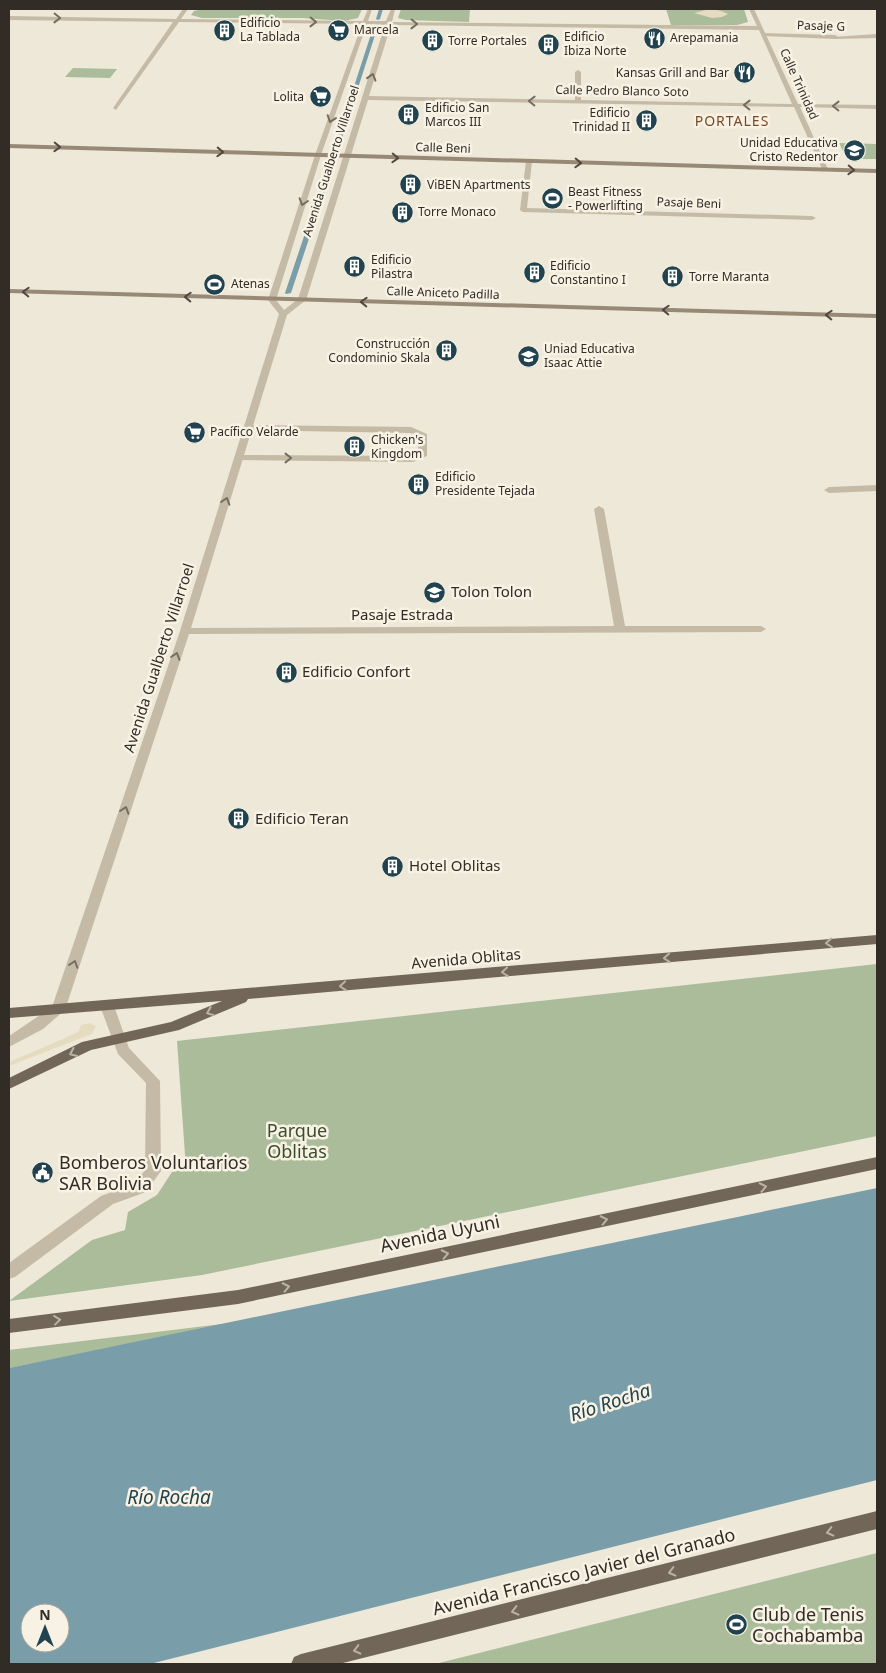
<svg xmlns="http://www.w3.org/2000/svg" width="886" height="1673" viewBox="0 0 886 1673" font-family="'Noto Sans',sans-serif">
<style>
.green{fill:#aabc9a}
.plaza{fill:#e5dcc0}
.water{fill:#7a9ea9;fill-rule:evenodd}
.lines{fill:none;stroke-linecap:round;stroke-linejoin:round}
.stream{fill:#7a9ea9;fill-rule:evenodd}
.service{fill:#c5baa6;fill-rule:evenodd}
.pedestrian{fill:#c5baa6;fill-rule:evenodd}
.minor{fill:#c5baa6;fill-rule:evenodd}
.secondary{fill:#988977;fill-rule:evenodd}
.primary{fill:#726658;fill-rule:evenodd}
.oneway{stroke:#746c60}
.oneway2{stroke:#51483e}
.oneway3{stroke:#bbb3a5}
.labels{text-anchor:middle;stroke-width:5;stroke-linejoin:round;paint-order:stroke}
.far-poi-label{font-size:12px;fill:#322c26;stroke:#f7f2e4;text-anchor:start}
.far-street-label{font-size:12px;fill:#322c26;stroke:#f7f2e4}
.far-neighbourhood-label{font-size:14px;letter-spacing:1px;fill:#794926;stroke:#f7f2e4}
.poi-label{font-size:15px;fill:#322c26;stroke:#f7f2e4;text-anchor:start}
.street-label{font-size:15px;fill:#322c26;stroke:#f7f2e4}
.near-park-label{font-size:18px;fill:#3b4e2c;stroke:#f7f2e4}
.near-poi-label{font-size:18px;fill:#322c26;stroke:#f7f2e4;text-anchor:start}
.near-street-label{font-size:18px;fill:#322c26;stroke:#f7f2e4}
.near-water-label{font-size:19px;font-style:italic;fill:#20434f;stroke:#f7f2e4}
</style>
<rect width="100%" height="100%" fill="#eee8d8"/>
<!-- green -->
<path class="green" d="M202,9H362L358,18L344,21L303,18H202L191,15L194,11Z
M401,9H470L469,22L406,20L398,18Z
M666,9H744L748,22L737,25H671Z
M73,68L117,69L110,78L65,77Z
M839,143L877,144V159H847Z
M877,964V1136L202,1275L9,1301L92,1240L125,1230L128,1212L157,1195L172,1172L186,1169L177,1041Z
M238,1322L9,1368V1350Z
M877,1553V1664H435Z"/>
<!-- plaza -->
<path class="plaza" d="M710,9L721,11L728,14L722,17L712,18L694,13Z
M90,1023L96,1026L92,1034L9,1066V1062L65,1038L78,1032L81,1025Z"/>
<!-- water -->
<path class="water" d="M877,1188V1480L150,1664H9V1368ZM30,1613H60V1643H30Z"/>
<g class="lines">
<!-- stream -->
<path class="stream" d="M379,9H383L380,19L378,20L376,19Z
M373,28L377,29L339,147L334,148Z
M329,162L334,163L291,293L286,294L285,293Z"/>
<!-- service -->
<path class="service" d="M877,34V38L835,39L832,37Z
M249,425L411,427L427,434V456L413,462L236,460L234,458L239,455L412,456L418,454V435L410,433L246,430L245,428Z
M877,485V491L829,493L824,490L829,487Z
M107,1001L112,1003L114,1006L129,1048L160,1081L161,1171L158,1175L146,1192L113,1204L15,1277L9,1279V1263L101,1196L134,1184L145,1170L146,1083L118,1054L100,1006L102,1003Z"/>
<!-- pedestrian -->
<path class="pedestrian" d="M761,33L835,35L838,37L835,39L763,36Z"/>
<!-- minor -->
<path class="minor" d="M183,9H188L181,19L363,21L368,9H372L368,21H386L391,9H395L392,22L757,26L749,9H754L798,104L877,105V109L800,107L828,169L825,171L822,169L794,107L368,100L306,300L287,315L191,628L614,626L594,509L599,506L604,509L625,626H761L766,629L761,632L189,634L65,1010L43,1029L9,1047V1036L52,1007L180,631L279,314L268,300L315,155L362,24L179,22L116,110L113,108L173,22L9,20V16L176,19ZM367,24L385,25L298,299L284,310L276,300L321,155ZM391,25L759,30L792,104L581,100V72L578,70L575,72V100L369,96Z
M529,159L532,161L527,208L812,216L816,218L812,220L523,212L520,210L526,161Z"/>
<!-- secondary -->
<path class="secondary" d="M9,144L877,169V173L9,148Z
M9,289L877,314V318L9,293Z"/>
<!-- primary -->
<path class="primary" d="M877,935V944L248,999L246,1002L179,1030L91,1050L9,1089V1078L82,1042L171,1022L222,1001L9,1018V1008Z
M877,1157V1169L238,1304L9,1333V1319L238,1290Z
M877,1511V1529L339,1664H291L294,1657L301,1654Z"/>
</g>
<!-- one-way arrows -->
<defs><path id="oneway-chevron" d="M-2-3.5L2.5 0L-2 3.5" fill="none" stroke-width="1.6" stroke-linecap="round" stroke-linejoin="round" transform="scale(1.25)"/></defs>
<g class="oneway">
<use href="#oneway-chevron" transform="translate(57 18) rotate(1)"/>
<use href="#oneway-chevron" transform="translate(313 22) rotate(1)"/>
<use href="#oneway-chevron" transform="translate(414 24) rotate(1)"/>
<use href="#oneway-chevron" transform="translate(372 77) rotate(-73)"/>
<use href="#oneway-chevron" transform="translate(532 101) rotate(-179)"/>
<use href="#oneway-chevron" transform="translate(747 105) rotate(-179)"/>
<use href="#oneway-chevron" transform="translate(836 106) rotate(-179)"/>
<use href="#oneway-chevron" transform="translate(331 119) rotate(109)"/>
<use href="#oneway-chevron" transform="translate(303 202) rotate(108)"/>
<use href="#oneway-chevron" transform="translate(288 458)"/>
<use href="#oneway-chevron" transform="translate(226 501) rotate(-72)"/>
<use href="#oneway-chevron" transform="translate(176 656) rotate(-72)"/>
<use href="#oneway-chevron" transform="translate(125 810) rotate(-72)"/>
<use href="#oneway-chevron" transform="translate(74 964) rotate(-72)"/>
</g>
<g class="oneway2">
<use href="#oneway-chevron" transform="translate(57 147) rotate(2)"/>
<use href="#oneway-chevron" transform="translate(220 152) rotate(2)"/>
<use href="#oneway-chevron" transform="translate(395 158) rotate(2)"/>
<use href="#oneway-chevron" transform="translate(578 163) rotate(2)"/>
<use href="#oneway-chevron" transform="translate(851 170) rotate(2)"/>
<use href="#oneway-chevron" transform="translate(26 292) rotate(-178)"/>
<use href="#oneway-chevron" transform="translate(188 297) rotate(-178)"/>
<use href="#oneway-chevron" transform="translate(364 302) rotate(-178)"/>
<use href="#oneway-chevron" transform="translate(666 310) rotate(-178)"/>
<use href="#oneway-chevron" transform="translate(829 315) rotate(-178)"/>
</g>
<g class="oneway3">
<use href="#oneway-chevron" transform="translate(829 943) rotate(175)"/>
<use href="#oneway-chevron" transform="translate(667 958) rotate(175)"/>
<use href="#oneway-chevron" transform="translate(505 972) rotate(175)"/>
<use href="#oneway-chevron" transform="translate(343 986) rotate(175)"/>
<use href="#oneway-chevron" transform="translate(210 1012) rotate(158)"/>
<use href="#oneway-chevron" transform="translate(73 1053) rotate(155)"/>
<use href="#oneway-chevron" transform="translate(763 1187) rotate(-12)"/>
<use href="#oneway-chevron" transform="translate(604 1220) rotate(-12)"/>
<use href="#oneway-chevron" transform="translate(445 1254) rotate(-12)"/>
<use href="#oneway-chevron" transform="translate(286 1287) rotate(-12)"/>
<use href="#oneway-chevron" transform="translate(57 1320) rotate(-7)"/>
<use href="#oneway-chevron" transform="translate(830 1532) rotate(166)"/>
<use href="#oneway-chevron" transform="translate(672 1572) rotate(166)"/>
<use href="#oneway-chevron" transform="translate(515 1611) rotate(166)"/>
<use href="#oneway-chevron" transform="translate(357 1650) rotate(166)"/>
</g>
<!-- icons -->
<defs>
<symbol id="building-disc" viewBox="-11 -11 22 22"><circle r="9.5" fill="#20434f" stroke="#f7f2e4"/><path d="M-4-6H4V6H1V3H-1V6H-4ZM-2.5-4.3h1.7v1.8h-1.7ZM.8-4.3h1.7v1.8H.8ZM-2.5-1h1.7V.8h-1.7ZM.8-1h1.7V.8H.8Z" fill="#fff"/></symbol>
<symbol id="supermarket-disc" viewBox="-11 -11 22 22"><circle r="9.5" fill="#20434f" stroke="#f7f2e4"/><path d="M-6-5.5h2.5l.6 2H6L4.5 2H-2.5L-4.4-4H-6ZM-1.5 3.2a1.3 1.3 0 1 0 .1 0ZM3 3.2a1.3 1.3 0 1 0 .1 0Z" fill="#fff"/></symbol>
<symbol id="restaurant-disc" viewBox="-11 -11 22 22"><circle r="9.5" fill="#20434f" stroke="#f7f2e4"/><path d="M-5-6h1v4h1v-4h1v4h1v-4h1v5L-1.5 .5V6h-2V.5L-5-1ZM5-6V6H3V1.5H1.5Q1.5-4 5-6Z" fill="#fff"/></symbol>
<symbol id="school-disc" viewBox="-11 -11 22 22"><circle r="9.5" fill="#20434f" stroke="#f7f2e4"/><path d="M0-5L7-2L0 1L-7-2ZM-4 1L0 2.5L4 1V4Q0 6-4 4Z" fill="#fff"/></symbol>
<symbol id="stadium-disc" viewBox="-11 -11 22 22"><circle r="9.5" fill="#20434f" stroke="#f7f2e4"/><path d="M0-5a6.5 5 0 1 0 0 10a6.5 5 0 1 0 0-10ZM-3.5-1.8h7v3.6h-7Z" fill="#fff"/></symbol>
<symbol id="civic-disc" viewBox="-11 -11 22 22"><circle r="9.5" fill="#20434f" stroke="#f7f2e4"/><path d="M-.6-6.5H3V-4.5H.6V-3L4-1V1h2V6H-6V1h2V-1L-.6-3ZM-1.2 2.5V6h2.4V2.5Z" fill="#fff"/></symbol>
</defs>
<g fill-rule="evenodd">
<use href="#building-disc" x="212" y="18" width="25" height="25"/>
<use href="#supermarket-disc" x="326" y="18" width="25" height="25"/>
<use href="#restaurant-disc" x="642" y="26" width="25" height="25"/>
<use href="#building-disc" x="420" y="28" width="25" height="25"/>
<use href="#building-disc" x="536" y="32" width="25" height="25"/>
<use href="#restaurant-disc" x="732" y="60" width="25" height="25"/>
<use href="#supermarket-disc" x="308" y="84" width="25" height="25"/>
<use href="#building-disc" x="396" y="102" width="25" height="25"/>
<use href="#building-disc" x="634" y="108" width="25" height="25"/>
<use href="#school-disc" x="842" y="138" width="25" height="25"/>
<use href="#building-disc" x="398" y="172" width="25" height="25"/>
<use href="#stadium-disc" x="540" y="186" width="25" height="25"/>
<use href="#building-disc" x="390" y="200" width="25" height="25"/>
<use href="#building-disc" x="342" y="254" width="25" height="25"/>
<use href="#building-disc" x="522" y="260" width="25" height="25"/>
<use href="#building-disc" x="660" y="264" width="25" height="25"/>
<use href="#stadium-disc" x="202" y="272" width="25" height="25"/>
<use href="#building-disc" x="434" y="338" width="25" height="25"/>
<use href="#school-disc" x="516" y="344" width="25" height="25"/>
<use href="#supermarket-disc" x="182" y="420" width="25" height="25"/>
<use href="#building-disc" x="342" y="434" width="25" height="25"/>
<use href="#building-disc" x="406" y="472" width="25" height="25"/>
<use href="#school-disc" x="422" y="580" width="25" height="25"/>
<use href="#building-disc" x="274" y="660" width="25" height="25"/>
<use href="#building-disc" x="226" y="806" width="25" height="25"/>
<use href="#building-disc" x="380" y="854" width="25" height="25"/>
<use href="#civic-disc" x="30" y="1160" width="25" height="25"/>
<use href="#stadium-disc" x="724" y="1612" width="25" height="25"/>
</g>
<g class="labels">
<!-- far-poi labels -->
<g class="far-poi-label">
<text x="240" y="27">Edificio<tspan x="240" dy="14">La Tablada</tspan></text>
<text x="354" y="34">Marcela</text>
<text x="564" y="41">Edificio<tspan x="564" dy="14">Ibiza Norte</tspan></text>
<text x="670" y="42">Arepamania</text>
<text x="448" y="45">Torre Portales</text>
<text x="729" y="77" text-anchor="end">Kansas Grill and Bar</text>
<text x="304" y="101" text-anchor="end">Lolita</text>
<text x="425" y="112">Edificio San<tspan x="425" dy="14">Marcos III</tspan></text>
<text x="630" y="117" text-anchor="end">Edificio<tspan x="630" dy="14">Trinidad II</tspan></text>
<text x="838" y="147" text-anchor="end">Unidad Educativa<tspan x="838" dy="14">Cristo Redentor</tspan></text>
<text x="427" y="189">ViBEN Apartments</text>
<text x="568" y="196">Beast Fitness<tspan x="568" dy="14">- Powerlifting</tspan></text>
<text x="418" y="216">Torre Monaco</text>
<text x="371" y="264">Edificio<tspan x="371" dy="14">Pilastra</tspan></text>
<text x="550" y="270">Edificio<tspan x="550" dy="14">Constantino I</tspan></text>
<text x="689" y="281">Torre Maranta</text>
<text x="231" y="288">Atenas</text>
<text x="430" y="348" text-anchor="end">Construcción<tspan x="430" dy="14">Condominio Skala</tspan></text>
<text x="544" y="353">Uniad Educativa<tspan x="544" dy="14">Isaac Attie</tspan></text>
<text x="210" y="436">Pacífico Velarde</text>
<text x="371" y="444">Chicken's<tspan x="371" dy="14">Kingdom</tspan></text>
<text x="435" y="481">Edificio<tspan x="435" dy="14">Presidente Tejada</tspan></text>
</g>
<!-- far-street labels -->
<g class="far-street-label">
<text transform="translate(821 26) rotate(2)" y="4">Pasaje G</text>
<text transform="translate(799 84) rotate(66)" y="4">Calle Trinidad</text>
<text transform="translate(622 91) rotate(1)" y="4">Calle Pedro Blanco Soto</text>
<text transform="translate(443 148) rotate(2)" y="4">Calle Beni</text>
<text transform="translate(331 161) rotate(-72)" y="4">Avenida Gualberto Villarroel</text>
<text transform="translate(689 203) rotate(2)" y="4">Pasaje Beni</text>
<text transform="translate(443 293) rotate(2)" y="4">Calle Aniceto Padilla</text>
</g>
<!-- far-neighbourhood labels -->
<g class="far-neighbourhood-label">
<text x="732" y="126">PORTALES</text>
</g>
<!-- poi labels -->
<g class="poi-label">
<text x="451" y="597">Tolon Tolon</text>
<text x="302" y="677">Edificio Confort</text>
<text x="255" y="824">Edificio Teran</text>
<text x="409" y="871">Hotel Oblitas</text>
</g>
<!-- street labels -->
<g class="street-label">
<text x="402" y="620">Pasaje Estrada</text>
<text transform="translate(159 658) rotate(-72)" y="5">Avenida Gualberto Villarroel</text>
<text transform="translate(466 959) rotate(-5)" y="5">Avenida Oblitas</text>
</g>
<!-- near-park labels -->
<g class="near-park-label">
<text x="297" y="1137">Parque<tspan x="297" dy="21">Oblitas</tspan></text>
</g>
<!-- near-poi labels -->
<g class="near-poi-label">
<text x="59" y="1169">Bomberos Voluntarios<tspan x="59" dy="21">SAR Bolivia</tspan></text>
<text x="752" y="1621">Club de Tenis<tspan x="752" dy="21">Cochabamba</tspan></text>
</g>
<!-- near-street labels -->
<g class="near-street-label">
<text transform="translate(440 1234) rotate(-12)" y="6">Avenida Uyuni</text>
<text transform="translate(584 1572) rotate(-14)" y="6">Avenida Francisco Javier del Granado</text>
</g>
<!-- near-water labels -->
<g class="near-water-label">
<text transform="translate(610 1402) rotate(-18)" y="7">Río Rocha</text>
<text x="169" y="1504">Río Rocha</text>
</g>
</g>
<!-- border -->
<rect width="886" height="1673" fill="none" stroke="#322c26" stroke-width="20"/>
<!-- north arrow -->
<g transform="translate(45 1628)"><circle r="24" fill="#f7f2e4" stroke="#a8a398"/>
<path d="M0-4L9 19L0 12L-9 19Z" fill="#20434f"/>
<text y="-8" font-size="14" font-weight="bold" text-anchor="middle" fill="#322c26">N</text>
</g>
</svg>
